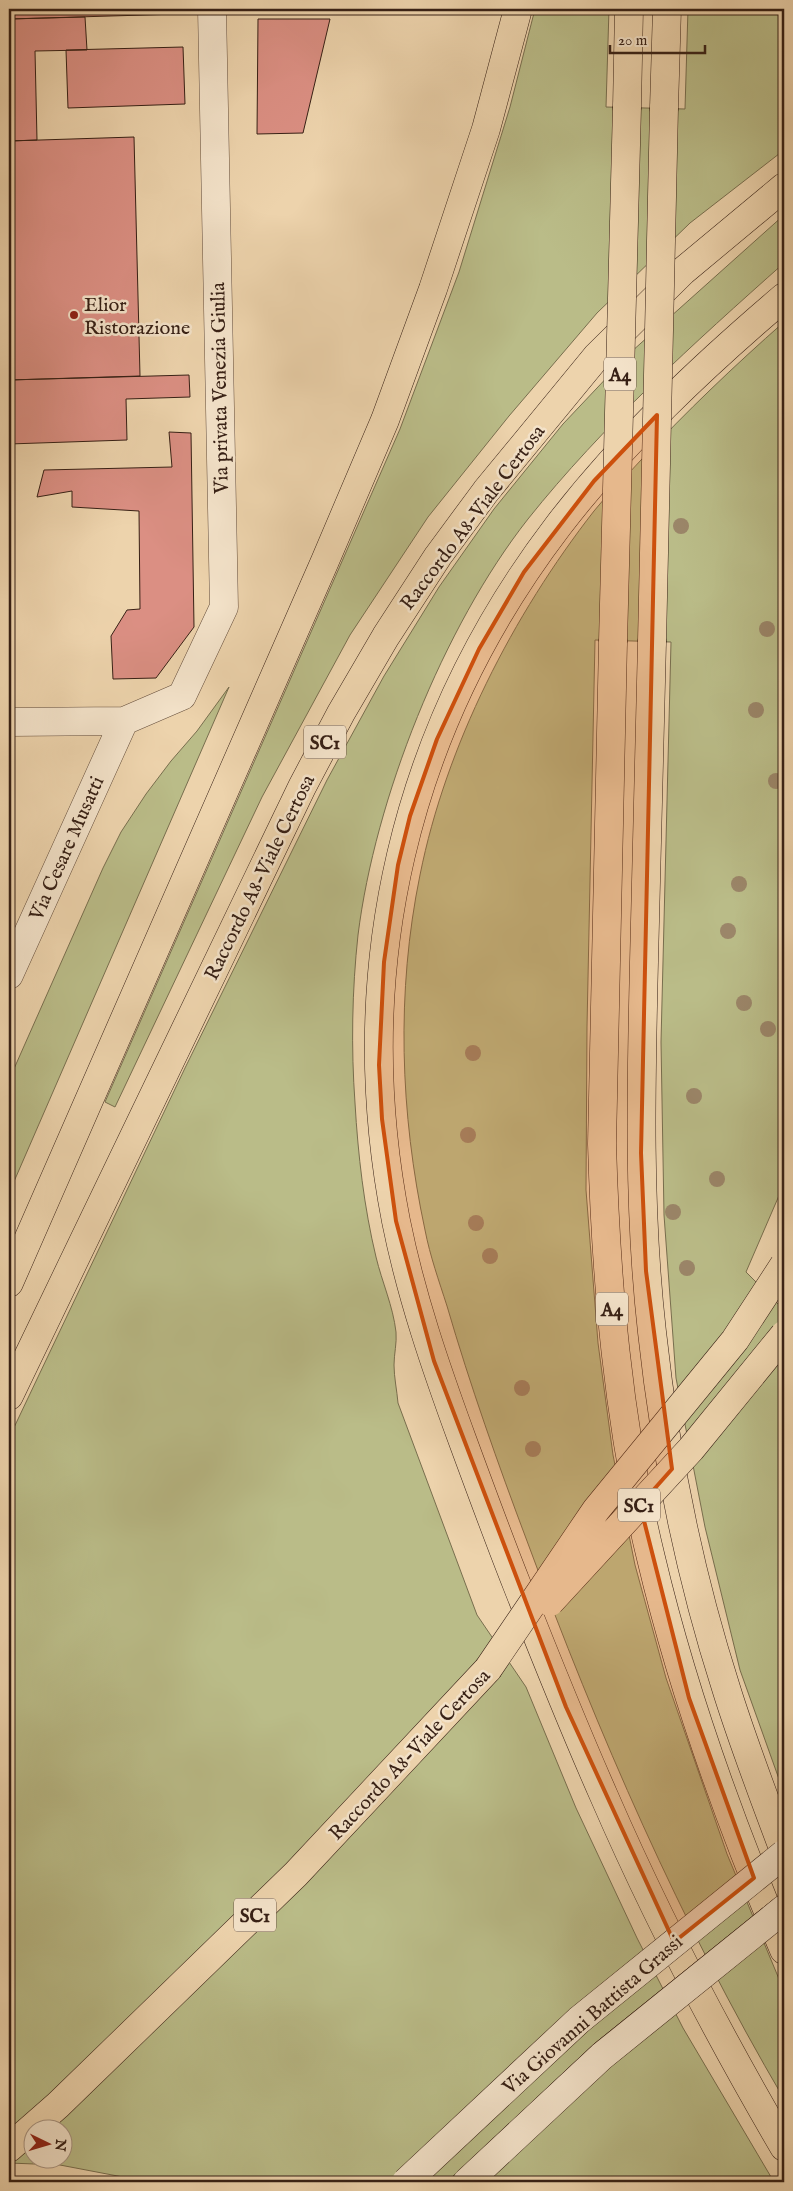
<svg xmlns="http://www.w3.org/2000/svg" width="793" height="2191" viewBox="0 0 793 2191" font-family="'IM FELL English',serif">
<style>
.green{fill:#babc88;stroke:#786e4e;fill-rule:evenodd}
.building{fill:#db8f83;stroke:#372015}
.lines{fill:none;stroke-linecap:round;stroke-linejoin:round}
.minor-casing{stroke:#644d3b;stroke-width:29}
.motorway-casing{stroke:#372015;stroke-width:29}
.minor{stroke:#f3e2c9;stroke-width:28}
.motorway{stroke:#edd3ac;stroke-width:28}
.tram{stroke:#372015;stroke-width:1}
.secondary-bridge-casing{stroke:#372015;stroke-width:29;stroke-linecap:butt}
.motorway-bridge-casing{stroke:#372015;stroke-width:29;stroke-linecap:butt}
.secondary-bridge{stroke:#f3e2c9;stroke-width:28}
.motorway-bridge{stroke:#edd3ac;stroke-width:28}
.tree{fill:#9b8669}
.marked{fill:#cd500d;fill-opacity:0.2;stroke:#cd500d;stroke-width:4;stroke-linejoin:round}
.poi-dot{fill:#8f2418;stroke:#f3e2c9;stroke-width:2}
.labels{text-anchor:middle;stroke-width:5;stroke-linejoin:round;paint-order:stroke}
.shield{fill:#f3e2c9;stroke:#6f5a4b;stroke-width:1}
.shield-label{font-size:19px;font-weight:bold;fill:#372015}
.poi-label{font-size:20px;fill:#372015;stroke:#f3e2c9;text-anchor:start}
.street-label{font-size:20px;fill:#372015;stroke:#f3e2c9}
</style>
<rect width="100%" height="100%" fill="#edd3ac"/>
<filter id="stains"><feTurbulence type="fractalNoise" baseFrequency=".004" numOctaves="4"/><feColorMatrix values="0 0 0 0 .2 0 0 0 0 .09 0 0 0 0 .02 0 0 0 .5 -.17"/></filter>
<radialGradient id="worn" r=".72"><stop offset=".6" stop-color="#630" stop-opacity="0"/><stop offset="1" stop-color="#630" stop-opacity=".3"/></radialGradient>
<!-- green -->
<path class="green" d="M535,9H609L606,107L685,109L688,9H784V150L690,223L597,313L509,416L428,517L350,635L262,797L115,1107L105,1102L400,429L459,272L510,107Z
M784,215V263C694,343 603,425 528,519C443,627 375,799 358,935C352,990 351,1048 355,1103C358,1155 364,1207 376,1257C382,1282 393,1306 396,1332C397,1343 394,1354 394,1365C394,1377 397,1391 398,1403L477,1615L526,1687L576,1808L637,1938L683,2028L774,2182H149L60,2165L9,2163V1438L185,1068L327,780L384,676L439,587L494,509L563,424L631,352ZM32,2128H62V2158H32Z
M784,322V1184L746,1272L784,1310V1793L740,1670L705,1527L676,1378L664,1215L661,1042L671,642L595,640L587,1027L586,1190L598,1343L613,1455L635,1565L666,1678L727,1854L784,1991V2099C680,1922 598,1733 527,1541C498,1464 470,1385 447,1306C439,1281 430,1256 425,1230C400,1113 396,992 420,875C446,745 513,615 594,511C608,493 626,477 641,460C687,411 734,366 784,322Z
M229,687L9,1193V1080L103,868L121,832L146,794L171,761L197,731Z"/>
<!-- building -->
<path class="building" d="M9,9H178V14L9,19Z
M85,17L87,50L35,51L37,140L9,141V19Z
M258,19H330L303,133L257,134Z
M183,47L185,104L68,108L66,50Z
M134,137L140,376L9,380V141Z
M189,375L190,397L126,399L127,440L9,444V380Z
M169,432L191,433L194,627L156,678L113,679L111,636L127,610L140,609L139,511L72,507V491L37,497L44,470L172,467Z"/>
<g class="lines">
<defs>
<path id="minor" d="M9,722L124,721L182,696L224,607L212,9
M9,975L124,721"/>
<path id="motorway" d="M627,107L629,9
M664,108L667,9
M784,297C703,366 623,441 558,526C404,728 347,971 396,1221C411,1296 436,1368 462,1439C480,1488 498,1537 517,1585C545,1656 573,1726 604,1796C656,1916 718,2034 784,2147
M613,642L602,1144C606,1282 618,1423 651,1558C683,1693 730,1823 784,1950
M652,642C650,748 647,855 644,962C641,1086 638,1209 652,1332C665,1452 689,1573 726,1688C743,1743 764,1797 784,1851
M9,1283L325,561L385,420L433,289L486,129L518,9
M9,1396L302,787L341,713L386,636L438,556L486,491L597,356L683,271L784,187
M9,2148L58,2105L296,1874L488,1669"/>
</defs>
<!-- minor casing -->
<use href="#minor" class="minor-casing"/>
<!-- motorway casing -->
<use href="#motorway" class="motorway-casing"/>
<!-- minor -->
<use href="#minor" class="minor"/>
<!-- motorway -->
<use href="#motorway" class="motorway"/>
<!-- tram -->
<path class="tram" d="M425,2182L586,2031L784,1871
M447,2182L594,2044L784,1891"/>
<defs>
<path id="secondary-bridge" d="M406,2182L579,2020L784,1854
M467,2182L602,2056L784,1909"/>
<path id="motorway-bridge" d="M613,642L627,107
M652,642L664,108
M550,1602L691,1449L784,1335
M488,1669L596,1510L735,1340L784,1265"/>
</defs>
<!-- secondary-bridge casing -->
<use href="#secondary-bridge" class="secondary-bridge-casing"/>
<!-- motorway-bridge casing -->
<use href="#motorway-bridge" class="motorway-bridge-casing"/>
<!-- secondary-bridge -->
<use href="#secondary-bridge" class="secondary-bridge"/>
<!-- motorway-bridge -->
<use href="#motorway-bridge" class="motorway-bridge"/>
</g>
<!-- trees -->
<g class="tree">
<circle cx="681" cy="526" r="8"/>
<circle cx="767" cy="629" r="8"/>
<circle cx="756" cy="710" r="8"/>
<circle cx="776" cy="781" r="8"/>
<circle cx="739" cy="884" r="8"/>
<circle cx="728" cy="931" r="8"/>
<circle cx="744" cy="1003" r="8"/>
<circle cx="768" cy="1029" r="8"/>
<circle cx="473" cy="1053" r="8"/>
<circle cx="694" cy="1096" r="8"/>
<circle cx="468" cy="1135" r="8"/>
<circle cx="717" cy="1179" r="8"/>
<circle cx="673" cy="1212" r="8"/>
<circle cx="476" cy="1223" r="8"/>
<circle cx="490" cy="1256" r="8"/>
<circle cx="687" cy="1268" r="8"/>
<circle cx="522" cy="1388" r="8"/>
<circle cx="533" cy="1449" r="8"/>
</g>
<!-- marked area -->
<path class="marked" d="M657,415L641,1153L646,1271L672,1469L640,1505L689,1698L754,1878L674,1942L566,1707L434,1361L396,1221L382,1119L379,1065L384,962L398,865L410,816L437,739L479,649L524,572L594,481Z"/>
<!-- markers -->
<circle class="poi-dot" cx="74" cy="315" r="5"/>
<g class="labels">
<!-- shield labels -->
<g class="shield">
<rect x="604" y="357.5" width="32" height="33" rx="4"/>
<rect x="304" y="725.5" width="42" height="33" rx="4"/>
<rect x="596" y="1292.5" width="32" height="33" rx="4"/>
<rect x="618" y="1488.5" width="42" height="33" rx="4"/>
<rect x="234" y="1898.5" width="42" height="33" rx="4"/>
</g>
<g class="shield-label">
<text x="620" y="381">A4</text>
<text x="325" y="749">SC1</text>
<text x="612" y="1316">A4</text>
<text x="639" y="1512">SC1</text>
<text x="255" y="1922">SC1</text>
</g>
<!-- poi labels -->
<g class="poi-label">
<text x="84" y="311">Elior<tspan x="84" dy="23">Ristorazione</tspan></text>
</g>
<!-- street labels -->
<g class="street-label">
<text transform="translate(219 388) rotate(-91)" y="7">Via privata Venezia Giulia</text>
<text transform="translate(472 517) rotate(-53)" y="7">Raccordo A8-Viale Certosa</text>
<text transform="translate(66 848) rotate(-66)" y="7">Via Cesare Musatti</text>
<text transform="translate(259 877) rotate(-64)" y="7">Raccordo A8-Viale Certosa</text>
<text transform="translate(409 1754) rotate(-47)" y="7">Raccordo A8-Viale Certosa</text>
<text transform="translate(592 2014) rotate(-41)" y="7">Via Giovanni Battista Grassi</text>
</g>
</g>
<!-- margin -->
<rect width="793" height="2191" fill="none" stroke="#edd3ac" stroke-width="30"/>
<rect x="10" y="10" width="773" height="2171" fill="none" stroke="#372015" stroke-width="2.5"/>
<rect x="15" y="15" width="763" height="2161" fill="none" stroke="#372015"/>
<!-- north arrow -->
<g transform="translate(48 2144) rotate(95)"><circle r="24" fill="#f3e2c9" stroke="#a89481"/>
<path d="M0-4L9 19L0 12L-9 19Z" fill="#8f2418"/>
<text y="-8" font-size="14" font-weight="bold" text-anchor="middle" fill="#372015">N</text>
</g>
<!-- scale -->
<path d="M610 45v8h95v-8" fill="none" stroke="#372015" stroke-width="2.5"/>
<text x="618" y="45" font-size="15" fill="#372015" stroke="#f3e2c9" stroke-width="4" paint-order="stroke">20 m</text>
<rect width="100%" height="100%" filter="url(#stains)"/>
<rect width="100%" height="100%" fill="url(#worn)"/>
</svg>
